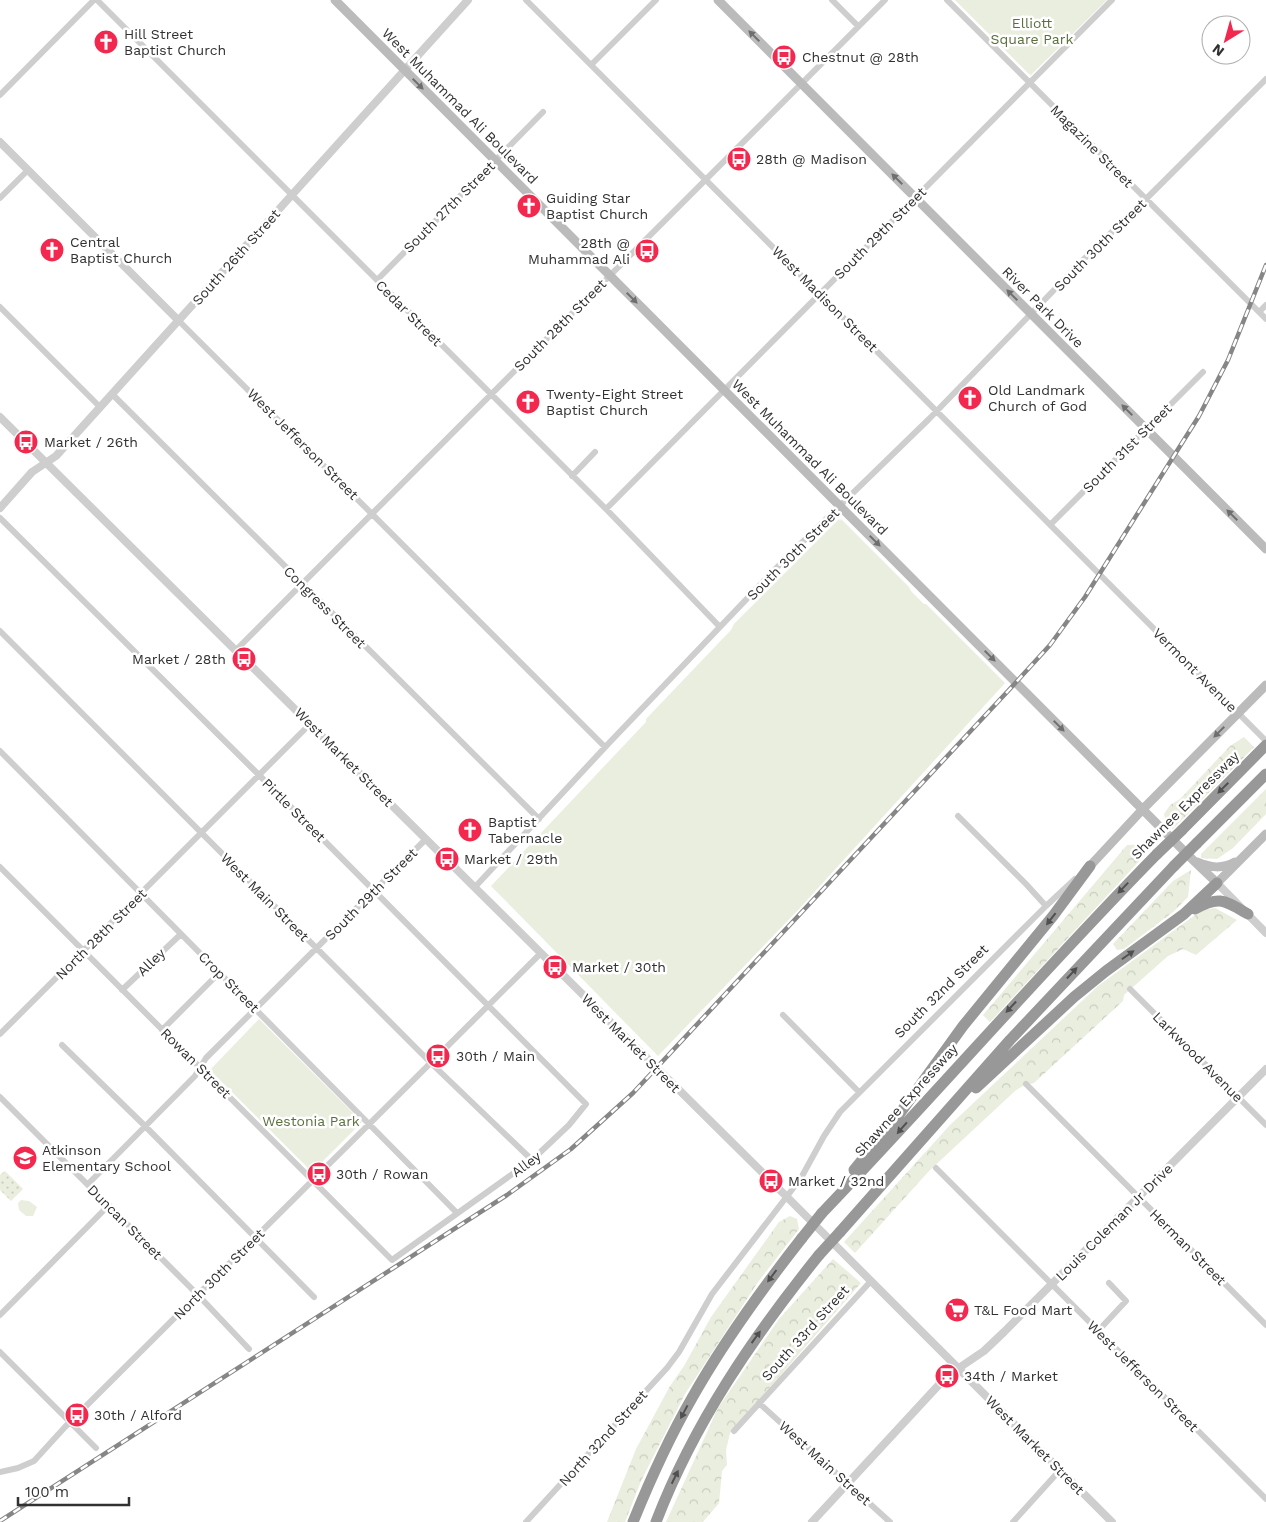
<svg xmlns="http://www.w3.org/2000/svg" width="1266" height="1522" viewBox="0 0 1266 1522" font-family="'Work Sans',sans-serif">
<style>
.grass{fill:url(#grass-dots)}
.forest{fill:url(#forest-crowns)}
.green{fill:#e9eede}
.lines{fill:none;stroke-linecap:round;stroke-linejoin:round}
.minor{stroke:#cecece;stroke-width:6}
.tertiary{stroke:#cecece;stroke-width:8}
.secondary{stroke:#bbb;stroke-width:9}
.motorway{stroke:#989898;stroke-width:11}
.rail-casing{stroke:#868686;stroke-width:4.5}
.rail{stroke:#fff;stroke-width:2.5;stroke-dasharray:8;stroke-linecap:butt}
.motorway-bridge{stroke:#989898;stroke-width:11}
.oneway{fill:#6f6f6f}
.oneway2{fill:#505050}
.labels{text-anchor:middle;stroke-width:5;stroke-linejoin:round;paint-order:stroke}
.park-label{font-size:14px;fill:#59703a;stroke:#fff}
.poi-label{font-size:14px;fill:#313131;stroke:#fff;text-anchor:start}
.street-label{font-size:14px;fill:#313131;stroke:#fff}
</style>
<defs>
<pattern id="grass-dots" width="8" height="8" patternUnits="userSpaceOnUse" patternTransform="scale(1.25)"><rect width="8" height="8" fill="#e9eede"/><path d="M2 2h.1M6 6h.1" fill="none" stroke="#c8cdbf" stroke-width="1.8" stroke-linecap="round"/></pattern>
<pattern id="forest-crowns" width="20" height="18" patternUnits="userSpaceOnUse" patternTransform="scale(1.25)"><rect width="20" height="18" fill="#e9eede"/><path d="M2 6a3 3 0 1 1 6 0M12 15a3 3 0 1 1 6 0" fill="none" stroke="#c8cdbf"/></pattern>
</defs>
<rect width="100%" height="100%" fill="#fff"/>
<!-- grass -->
<path class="grass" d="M5,1171L23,1189L11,1201L0,1190V1175Z"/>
<!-- forest -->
<path class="forest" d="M1244,737L1254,747L1173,829L1166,821L1164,814L1170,805L1180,799L1230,746Z
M1266,789V814L1233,848L1217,859L1201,858V854Z
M1155,844L990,1022L983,1015L1127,845Z
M1191,870L1188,897L1173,912L1124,949L1117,950L1113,944L1173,881Z
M1215,908L1237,920L1196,955L1183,949L1168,956L1124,995L1123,1001L1034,1083L1026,1084L1015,1091L929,1171L855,1253L844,1242L950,1125L1098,986L1202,910Z
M790,1216L797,1219L799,1229L758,1282L685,1394L641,1481L625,1522H607L636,1449L670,1386L684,1366L711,1317L779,1222Z
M833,1259L861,1283L730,1433L726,1450L727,1465L722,1471L719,1503L703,1522H666L718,1408L779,1319Z"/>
<!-- green -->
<path class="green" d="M955,0H1107L1031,75L1029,74Z
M839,519L840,521L841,519L909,587L911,591L924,604H926L1005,683L798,910L658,1056L491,886L646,722V719L731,630L734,624Z
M259,1019L362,1122L312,1172L210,1070Z
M21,1200L29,1201L37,1207L33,1216H26L19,1210L18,1203Z"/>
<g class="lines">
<!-- minor -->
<path class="minor" d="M97,0L606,509L720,627
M526,0L1266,741
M832,0L858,26
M947,0L1266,319
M591,65L656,0
M0,95L94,0
M0,198L28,170
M377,280L543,112
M0,307L100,407
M1259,312L1266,305
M178,320L605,747
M112,394L539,819
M572,476L595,452
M606,509L1112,0
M0,518L260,776L586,1104L569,1125L532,1160L392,1260L0,867
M1050,525L1203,372
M0,631L431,1063L532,1160
M236,650L885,0
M0,751L457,1213
M958,816L1026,884L1046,906
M475,887L609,743L785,559L929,419L1088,255L1139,206L1266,79
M1130,989L1266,1125
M122,990L181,934
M783,1015L859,1092
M162,1030L219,973
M0,1034L310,724
M62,1045L146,1127L314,1297
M1026,1084L1266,1325
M0,1097L198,1295L249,1349
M936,1168L1266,1499
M88,1184L195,1076L206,1058L426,839
M0,1315L109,1205
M1098,1331L1126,1301L1109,1283
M0,1352L96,1448
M759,1403L890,1522
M734,1431L871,1281
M0,1472L18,1468L34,1461L65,1427L541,953
M526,1522L667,1368L679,1352L712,1294L801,1178L824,1136L840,1112L1046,906L1075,879
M1013,1522L1060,1470"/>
<!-- tertiary -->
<path class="tertiary" d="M0,142L178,320
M0,417L787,1197L1112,1522
M0,508L32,472L56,456L468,0
M1217,883L1266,933
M812,1522L947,1376L984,1351L1004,1332L1266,1069"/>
<!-- secondary -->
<path class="secondary" d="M335,0L1193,860L1217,883L1266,834
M718,0L1266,549
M1197,862C1211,868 1222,869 1235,862
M1090,866L1142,810L1266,685"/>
<!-- motorway -->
<path class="motorway" d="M1182,830L1266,745
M1197,843L1266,774
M1195,909C1220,895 1225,901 1248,914
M976,1088L1074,997L1106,971L1184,914L1217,883
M854,1170L898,1116L963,1026L1053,916L1090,866
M822,1213C935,1095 1042,971 1157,854
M840,1232L1010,1040L1174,866
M633,1522C650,1480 669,1438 692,1398C724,1341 762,1289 802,1238
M656,1522C694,1423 753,1337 819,1255"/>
<defs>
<path id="rail" d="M0,1521L507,1195L571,1149L633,1093L1008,691L1050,645L1085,597L1199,416L1228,360L1266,265"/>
</defs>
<!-- rail casing -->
<use href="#rail" class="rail-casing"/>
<!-- rail -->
<use href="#rail" class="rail"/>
<!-- motorway-bridge -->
<path class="motorway-bridge" d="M1157,854L1182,830
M1174,866L1197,843
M802,1238L822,1213
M819,1255L840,1232"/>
</g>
<!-- one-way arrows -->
<defs><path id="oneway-solid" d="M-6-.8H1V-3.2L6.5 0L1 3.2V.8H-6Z" transform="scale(1.25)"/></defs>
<g class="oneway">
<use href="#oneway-solid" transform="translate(754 36) rotate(-135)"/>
<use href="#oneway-solid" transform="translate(418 84) rotate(45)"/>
<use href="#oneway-solid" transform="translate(897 179) rotate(-135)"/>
<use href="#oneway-solid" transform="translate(1012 295) rotate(-135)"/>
<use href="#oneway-solid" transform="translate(632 298) rotate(45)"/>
<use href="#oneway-solid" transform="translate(1127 410) rotate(-135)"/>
<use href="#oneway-solid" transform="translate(1232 515) rotate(-135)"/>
<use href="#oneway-solid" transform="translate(875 541) rotate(45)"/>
<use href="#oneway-solid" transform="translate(990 656) rotate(45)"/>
<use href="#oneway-solid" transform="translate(1059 726) rotate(45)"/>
<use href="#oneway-solid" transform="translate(1219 732) rotate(135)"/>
</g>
<g class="oneway2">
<use href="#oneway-solid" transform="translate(1223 788) rotate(135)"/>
<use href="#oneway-solid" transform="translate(1123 888) rotate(134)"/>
<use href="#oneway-solid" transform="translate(1051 919) rotate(128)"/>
<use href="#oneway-solid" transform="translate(1128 955) rotate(-35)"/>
<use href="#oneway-solid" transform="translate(1072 973) rotate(-47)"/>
<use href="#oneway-solid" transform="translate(1011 1007) rotate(133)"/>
<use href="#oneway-solid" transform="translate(902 1128) rotate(131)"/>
<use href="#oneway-solid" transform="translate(772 1276) rotate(127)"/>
<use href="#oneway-solid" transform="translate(756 1337) rotate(-54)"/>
<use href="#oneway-solid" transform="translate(684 1412) rotate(118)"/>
<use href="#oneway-solid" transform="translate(675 1477) rotate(-64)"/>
</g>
<!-- icons -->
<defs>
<symbol id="church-disc" viewBox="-11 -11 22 22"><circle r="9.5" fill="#f2284e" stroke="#fff"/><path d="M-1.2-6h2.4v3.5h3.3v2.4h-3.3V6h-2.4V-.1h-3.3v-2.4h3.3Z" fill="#fff"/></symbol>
<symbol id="bus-disc" viewBox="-11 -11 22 22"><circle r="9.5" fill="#f2284e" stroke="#fff"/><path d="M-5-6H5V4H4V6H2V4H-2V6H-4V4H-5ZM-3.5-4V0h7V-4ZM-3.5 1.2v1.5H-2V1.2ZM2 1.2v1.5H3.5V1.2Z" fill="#fff"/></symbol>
<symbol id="school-disc" viewBox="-11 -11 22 22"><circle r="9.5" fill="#f2284e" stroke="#fff"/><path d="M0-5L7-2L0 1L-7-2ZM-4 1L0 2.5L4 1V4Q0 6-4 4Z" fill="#fff"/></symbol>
<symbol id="supermarket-disc" viewBox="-11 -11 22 22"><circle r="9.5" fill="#f2284e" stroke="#fff"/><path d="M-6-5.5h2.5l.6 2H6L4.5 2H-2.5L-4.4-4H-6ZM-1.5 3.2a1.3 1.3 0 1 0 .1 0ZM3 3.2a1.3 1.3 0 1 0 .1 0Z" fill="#fff"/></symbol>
</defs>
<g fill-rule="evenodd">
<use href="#church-disc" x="92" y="28" width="28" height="28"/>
<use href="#bus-disc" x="770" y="43" width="28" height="28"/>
<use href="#bus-disc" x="725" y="145" width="28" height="28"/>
<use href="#church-disc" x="515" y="192" width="28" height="28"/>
<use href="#church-disc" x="38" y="236" width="28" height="28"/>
<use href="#bus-disc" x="633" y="237" width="28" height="28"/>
<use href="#church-disc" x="956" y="384" width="28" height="28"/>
<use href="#church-disc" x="514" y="388" width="28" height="28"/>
<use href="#bus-disc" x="12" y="428" width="28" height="28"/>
<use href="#bus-disc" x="230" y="645" width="28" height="28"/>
<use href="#church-disc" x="456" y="816" width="28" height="28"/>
<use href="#bus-disc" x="433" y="845" width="28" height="28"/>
<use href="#bus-disc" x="541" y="953" width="28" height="28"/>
<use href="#bus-disc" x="424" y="1042" width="28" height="28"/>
<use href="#school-disc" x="11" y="1144" width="28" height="28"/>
<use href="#bus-disc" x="305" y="1160" width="28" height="28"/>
<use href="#bus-disc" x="757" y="1167" width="28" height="28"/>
<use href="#supermarket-disc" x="943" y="1296" width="28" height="28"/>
<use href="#bus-disc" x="933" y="1362" width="28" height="28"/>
<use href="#bus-disc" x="63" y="1401" width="28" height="28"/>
</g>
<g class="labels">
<!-- park labels -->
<g class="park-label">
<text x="1032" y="28">Elliott<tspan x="1032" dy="16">Square Park</tspan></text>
<text x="311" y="1126">Westonia Park</text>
</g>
<!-- poi labels -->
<g class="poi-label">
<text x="124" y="39">Hill Street<tspan x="124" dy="16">Baptist Church</tspan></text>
<text x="802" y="62">Chestnut @ 28th</text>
<text x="756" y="164">28th @ Madison</text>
<text x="546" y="203">Guiding Star<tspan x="546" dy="16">Baptist Church</tspan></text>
<text x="70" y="247">Central<tspan x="70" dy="16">Baptist Church</tspan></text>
<text x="630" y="248" text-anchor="end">28th @<tspan x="630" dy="16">Muhammad Ali</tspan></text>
<text x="988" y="395">Old Landmark<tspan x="988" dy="16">Church of God</tspan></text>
<text x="546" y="399">Twenty-Eight Street<tspan x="546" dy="16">Baptist Church</tspan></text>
<text x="44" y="447">Market / 26th</text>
<text x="226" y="664" text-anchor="end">Market / 28th</text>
<text x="488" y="827">Baptist<tspan x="488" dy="16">Tabernacle</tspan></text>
<text x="464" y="864">Market / 29th</text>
<text x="572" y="972">Market / 30th</text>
<text x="456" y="1061">30th / Main</text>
<text x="42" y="1155">Atkinson<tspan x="42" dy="16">Elementary School</tspan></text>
<text x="336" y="1179">30th / Rowan</text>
<text x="788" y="1186">Market / 32nd</text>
<text x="974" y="1315">T&amp;L Food Mart</text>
<text x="964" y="1381">34th / Market</text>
<text x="94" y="1420">30th / Alford</text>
</g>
<!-- street labels -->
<g class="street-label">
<text transform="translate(460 106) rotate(45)" y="5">West Muhammad Ali Boulevard</text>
<text transform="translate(1092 146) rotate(45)" y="5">Magazine Street</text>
<text transform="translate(449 207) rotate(-45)" y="5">South 27th Street</text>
<text transform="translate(880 233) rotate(-45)" y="5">South 29th Street</text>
<text transform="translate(1100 245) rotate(-45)" y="5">South 30th Street</text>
<text transform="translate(236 257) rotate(-48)" y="5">South 26th Street</text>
<text transform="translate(825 299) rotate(45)" y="5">West Madison Street</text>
<text transform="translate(1043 307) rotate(45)" y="5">River Park Drive</text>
<text transform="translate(409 313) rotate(45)" y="5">Cedar Street</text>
<text transform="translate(560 325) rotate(-45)" y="5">South 28th Street</text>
<text transform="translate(303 444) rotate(45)" y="5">West Jefferson Street</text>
<text transform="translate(1127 448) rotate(-45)" y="5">South 31st Street</text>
<text transform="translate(810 457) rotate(45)" y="5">West Muhammad Ali Boulevard</text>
<text transform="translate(793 554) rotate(-45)" y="5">South 30th Street</text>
<text transform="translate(325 607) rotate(45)" y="5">Congress Street</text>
<text transform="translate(1195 670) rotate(45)" y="5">Vermont Avenue</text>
<text transform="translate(344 757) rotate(45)" y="5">West Market Street</text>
<text transform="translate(1185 805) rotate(-45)" y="5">Shawnee Expressway</text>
<text transform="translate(294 810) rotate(45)" y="5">Pirtle Street</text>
<text transform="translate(371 894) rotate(-45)" y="5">South 29th Street</text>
<text transform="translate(265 897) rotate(45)" y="5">West Main Street</text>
<text transform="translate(101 934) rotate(-45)" y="5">North 28th Street</text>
<text transform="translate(151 962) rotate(-44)" y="5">Alley</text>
<text transform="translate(229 982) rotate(45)" y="5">Crop Street</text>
<text transform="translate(941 991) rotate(-45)" y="5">South 32nd Street</text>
<text transform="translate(631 1043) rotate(45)" y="5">West Market Street</text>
<text transform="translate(1198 1057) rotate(45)" y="5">Larkwood Avenue</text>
<text transform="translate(196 1063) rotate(45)" y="5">Rowan Street</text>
<text transform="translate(906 1100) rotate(-48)" y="5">Shawnee Expressway</text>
<text transform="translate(526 1164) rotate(-37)" y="5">Alley</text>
<text transform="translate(125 1222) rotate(45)" y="5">Duncan Street</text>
<text transform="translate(1114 1222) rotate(-45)" y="5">Louis Coleman Jr Drive</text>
<text transform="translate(1188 1247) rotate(45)" y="5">Herman Street</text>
<text transform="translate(219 1274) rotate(-45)" y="5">North 30th Street</text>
<text transform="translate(805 1333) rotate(-48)" y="5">South 33rd Street</text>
<text transform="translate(1143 1376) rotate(45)" y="5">West Jefferson Street</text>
<text transform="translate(603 1438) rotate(-48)" y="5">North 32nd Street</text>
<text transform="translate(1035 1445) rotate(45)" y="5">West Market Street</text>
<text transform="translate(825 1463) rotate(42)" y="5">West Main Street</text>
</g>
</g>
<!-- north arrow -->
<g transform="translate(1226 40) rotate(217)"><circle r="24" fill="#ffffff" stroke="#adadad"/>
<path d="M0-4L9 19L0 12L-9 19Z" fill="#f2284e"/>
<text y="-8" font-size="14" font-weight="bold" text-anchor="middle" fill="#313131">N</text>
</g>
<!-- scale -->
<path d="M18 1497v8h111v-8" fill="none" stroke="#313131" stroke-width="2.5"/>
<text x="25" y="1497" font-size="15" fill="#313131" stroke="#ffffff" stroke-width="4" paint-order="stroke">100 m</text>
</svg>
